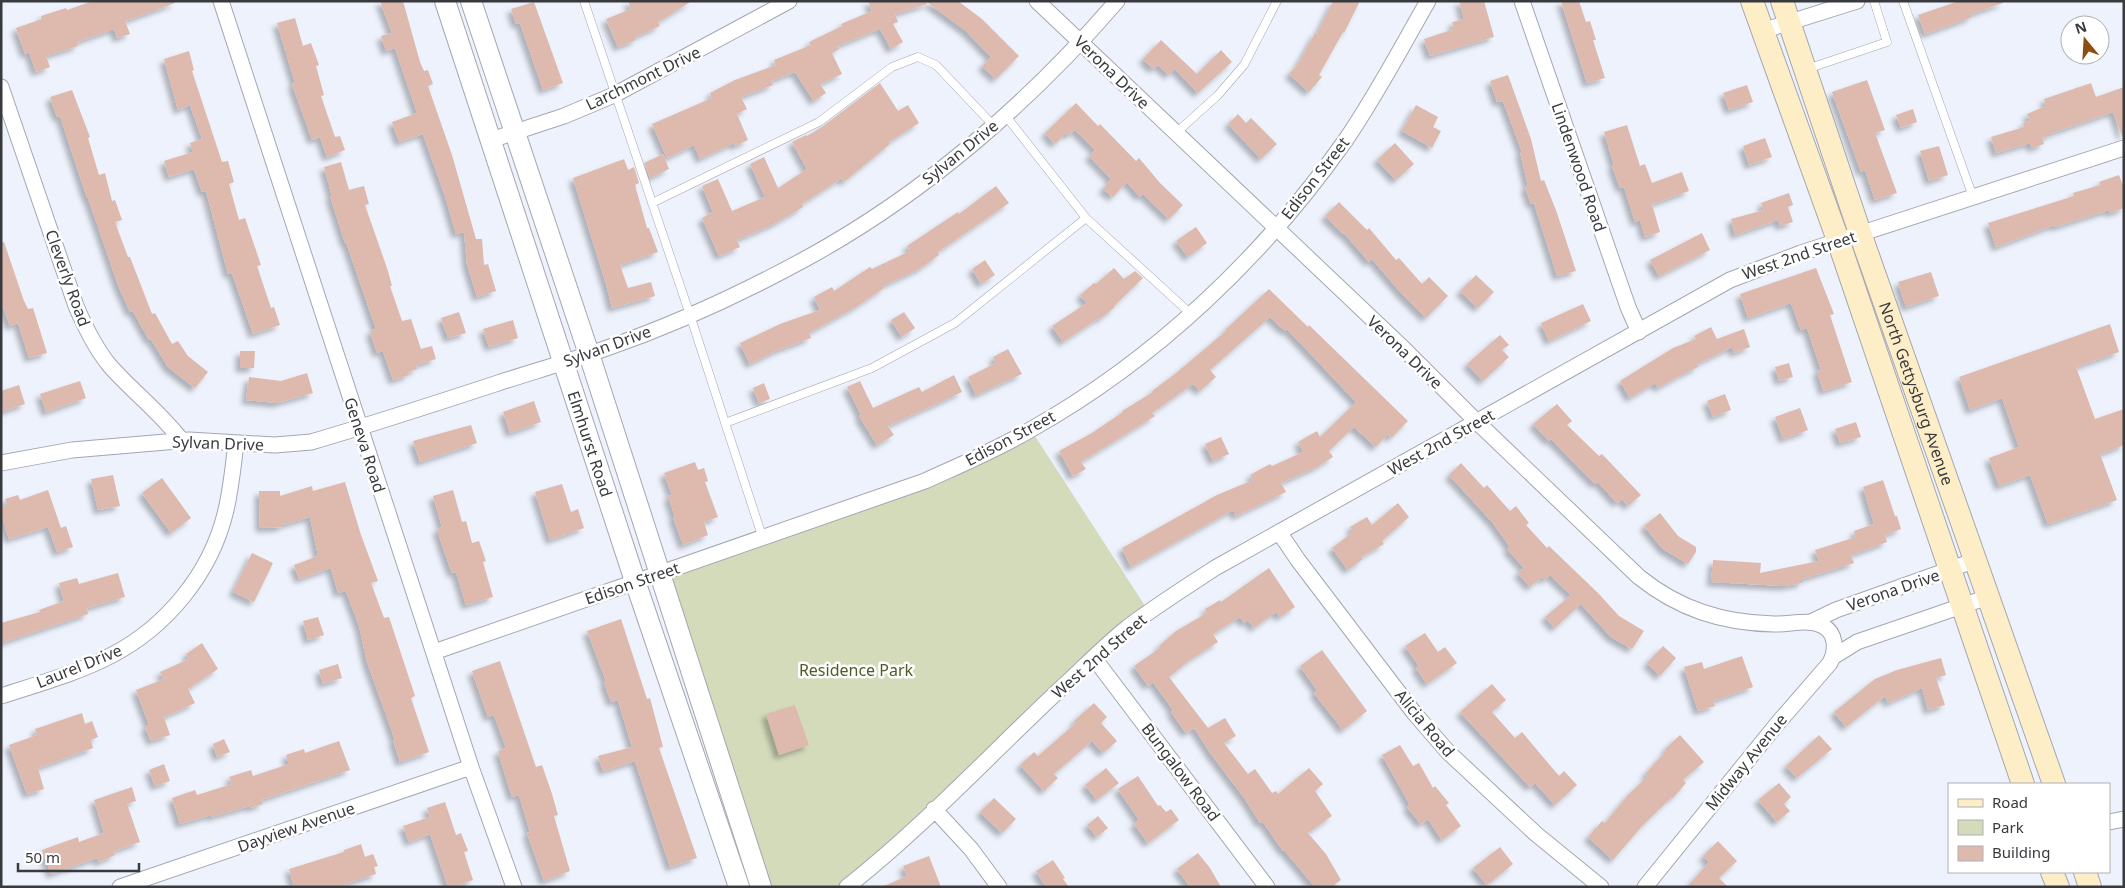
<svg xmlns="http://www.w3.org/2000/svg" width="2125" height="888" viewBox="0 0 2125 888" font-family="'Noto Sans',sans-serif">
<style>
.green{fill:#d4dbba}
.building{fill:#deb9ad;filter:url(#shadow)}
.lines{fill:none;stroke-linecap:round;stroke-linejoin:round}
.service-casing{stroke:#a3a7b1;stroke-width:9}
.minor-casing{stroke:#a3a7b1;stroke-width:17}
.tertiary-casing{stroke:#a3a7b1;stroke-width:22}
.secondary-casing{stroke:#a3a7b1;stroke-width:24}
.service{stroke:#fff;stroke-width:8}
.minor{stroke:#fff;stroke-width:15}
.tertiary{stroke:#fff;stroke-width:20}
.secondary{stroke:#feeec7;stroke-width:22}
.labels{text-anchor:middle;stroke-width:5;stroke-linejoin:round;paint-order:stroke}
.street-label{font-size:16px;fill:#383a3e;stroke:#fff}
.park-label{font-size:16px;fill:#525a25;stroke:#fff}
</style>
<defs>
<filter id="shadow"><feDropShadow dx="-4.5" dy="4.5" stdDeviation="2.5" flood-color="#0004"/></filter>
</defs>
<rect width="100%" height="100%" fill="#eef2fc"/>
<!-- green -->
<path class="green" d="M1031,430L1149,612L847,887H761L659,573L763,539Z"/>
<!-- building -->
<path class="building" d="M93,1H174L175,3L125,21L130,34L117,38L114,29L77,42L78,46L46,56L50,67L36,72L29,52L25,54L16,28L42,19L41,16L66,8L67,10Z
M380,1H403L420,62L424,71L428,70L433,84L428,86L452,155L476,239H482L484,265L488,264L496,291L477,297L467,264L464,232L456,234L445,196L423,134L399,142L392,122L417,113L395,48L386,51L381,36L392,33Z
M628,1H692L658,22L660,26L635,37L636,40L618,47L606,19L631,9Z
M868,1H958L982,19L1019,56L996,79L982,66L991,57L966,31L927,2V4L895,14L898,22L893,24L903,42L891,49L880,29L837,46L839,49L832,53L842,74L820,84L826,93L814,101L795,72L771,81L773,85L741,97L747,109L737,114L748,140L735,146L734,143L700,159L694,145L667,158L652,124L712,98L710,93L735,80L776,65L774,60L811,45L809,42L842,26L841,24L872,11Z
M1333,1H1360L1344,33L1343,32L1319,75L1322,77L1309,92L1289,74L1298,64L1315,33L1317,34Z
M1459,1H1484L1494,37L1430,56L1424,39L1454,29L1452,22L1464,19Z
M1561,1H1579L1586,22L1590,21L1596,40H1593L1605,78L1587,83Z
M1959,1H2003V3L1971,14L1972,17L1925,34L1918,15Z
M534,2L563,83L543,90L520,23L516,24L511,9Z
M295,18L303,46L311,43L319,65L316,66L324,95L321,96L335,137L340,136L345,150L327,157L320,137L312,140L292,84L295,83L277,23Z
M1161,40L1197,74L1221,50L1232,62L1198,93L1175,69L1169,75L1158,65L1153,69L1143,59Z
M189,51L194,70L192,71L222,162L228,161L234,182L229,184L239,220L245,218L261,265L257,266L271,308L274,307L280,325L253,334L232,273L228,274L206,191L202,192L194,169L169,177L164,161L193,152L190,143L202,139L190,105L178,110L164,59Z
M1508,75L1531,139L1541,181L1544,180L1557,213L1576,271L1557,276L1534,203L1531,204L1525,187L1528,186L1520,152H1522L1503,101L1497,102L1490,81Z
M1867,80L1885,130L1875,133L1897,193L1875,200L1865,170L1861,172L1832,92Z
M880,83L898,111L908,105L919,123L889,142L890,144L844,182L842,178L802,204L803,207L776,223L737,240L740,247L719,256L702,218L713,212L702,186L718,179L732,211L765,197L750,164L764,157L778,188L807,169L792,142L806,135L807,136L822,127Z
M2091,83L2096,97L2124,87V135L2122,136L2113,112L2049,134V136L2042,138L2044,144L2032,148L2030,143L1996,153L1991,137L2024,127L2023,123L2030,121L2027,114L2046,106L2044,99Z
M1747,85L1753,102L1729,110L1723,93Z
M72,90L90,137L88,138L99,175L105,173L112,201L115,200L122,220L115,222L128,257H130L152,314L155,313L172,344L178,341L188,356L208,372L195,388L168,367L151,339L149,340L133,311L130,312L118,285L88,198H87L60,116L57,117L50,97Z
M1076,103L1098,126L1100,124L1136,161L1139,158L1160,183L1183,205L1169,219L1143,194L1140,197L1127,182L1113,197L1103,189L1111,179L1089,156L1095,150L1075,130L1069,135L1066,133L1055,144L1045,133Z
M1416,105L1438,117L1433,127L1441,131L1432,148L1402,131Z
M1913,109L1917,122L1901,128L1896,115Z
M1238,114L1246,123L1251,118L1277,144L1261,159L1228,124Z
M1627,125L1640,166L1645,164L1652,183L1682,172L1689,191L1652,204L1660,232L1645,237L1640,220L1635,222L1624,187L1620,188L1612,166L1614,165L1604,132Z
M1765,138L1772,157L1749,165L1743,146Z
M1395,143L1414,164L1396,180L1377,160Z
M1939,146L1948,175L1929,181L1920,151Z
M663,154L669,169L650,178L644,163Z
M624,159L628,170L634,167L639,183L635,185L647,228H649L658,252L620,265L628,288L651,282L655,296L612,308L606,284L573,178Z
M341,162L349,190L364,186L369,204L365,205L388,271L392,286H390L402,321L411,319L421,349L432,346L436,359L416,365L417,369L408,372L409,375L393,380L383,351L377,353L370,331L376,329L346,242L345,243L330,196H332L324,167Z
M2119,175L2124,188V208L2110,213L2109,210L2055,227L2054,225L1996,247L1988,223L2074,196L2073,193L2100,185L2099,182Z
M996,186L1009,203L938,252L939,255L921,268L883,286L884,288L856,307L809,333L811,338L778,350L750,364L740,343L780,324L820,310L814,297L832,287L834,291L870,267L872,269L910,251L907,246L958,212L959,214Z
M1789,193L1793,205L1788,207L1793,222L1780,226L1778,220L1735,235L1731,219L1764,210L1761,203Z
M1339,202L1367,230L1369,228L1396,260L1399,258L1422,284L1429,277L1448,296L1426,318L1401,293L1372,259L1369,262L1344,233L1343,234L1325,216Z
M1196,227L1207,243L1188,257L1176,241Z
M1702,233L1710,250L1659,276L1650,260Z
M4,242L24,301L28,309L33,308L47,353L29,358L18,323L10,326L1,302V243Z
M985,260L995,275L981,284L972,269Z
M1114,268L1124,279L1135,271L1143,278L1114,306L1115,307L1100,319L1099,318L1063,342L1052,326L1087,303L1080,295L1094,283L1096,284Z
M1816,268L1834,314L1830,315L1852,382L1823,391L1817,371L1821,370L1807,328L1801,330L1791,303L1748,318L1740,294Z
M1931,272L1939,296L1906,307L1898,282Z
M1476,275L1494,292L1478,308L1460,291Z
M1269,289L1308,327L1309,325L1408,421L1391,438L1388,434L1376,447L1354,427L1329,451L1333,457L1317,467L1281,483L1286,492L1236,516L1233,510L1131,567L1122,548L1217,495L1253,480L1250,475L1270,464L1272,466L1303,452L1298,442L1317,431L1320,437L1356,402L1287,329L1285,331L1270,317L1210,370L1216,377L1200,391L1193,384L1152,413L1155,416L1081,462L1086,469L1073,476L1059,451L1092,433L1123,412L1122,411L1153,392L1152,391L1175,374L1226,331L1225,330Z
M1583,304L1591,321L1549,341L1541,323Z
M459,312L466,333L448,338L441,318Z
M904,312L915,328L902,337L891,320Z
M513,320L518,338L489,347L483,329Z
M2110,324L2119,352L2076,367L2095,419L2124,409V445L2100,454L2117,500L2048,524L2030,475L1999,486L1989,458L2019,447L2002,398L1970,410L1959,377Z
M1711,327L1717,339L1744,329L1750,347L1734,353L1732,347L1697,364L1698,367L1681,375L1658,388L1655,383L1630,398L1620,381L1673,348L1696,339L1694,336Z
M1500,335L1509,345L1502,350L1509,357L1483,381L1467,364Z
M1008,349L1022,374L976,395L968,377L996,363L993,357Z
M240,351H255L254,368H240Z
M1789,363L1793,377L1779,381L1775,367Z
M307,373L313,393L277,403L246,400L249,377L281,381Z
M954,375L962,392L888,426L894,435L877,445L859,416L861,415L847,387L860,381L873,408L919,387L922,392Z
M80,381L86,398L46,412L40,394Z
M764,383L770,399L759,403L753,388Z
M19,385L25,404L1,412V391Z
M1725,394L1731,410L1713,417L1707,401Z
M534,401L541,422L510,433L503,412Z
M1557,404L1572,421L1567,425L1599,456L1602,454L1641,495L1628,506L1622,499L1617,503L1598,482L1595,484L1551,439L1549,441L1533,424Z
M1800,408L1808,430L1783,439L1775,417Z
M1856,422L1861,437L1840,443L1835,429Z
M471,425L477,443L420,462L413,441Z
M1221,437L1229,454L1213,461L1205,444Z
M695,462L698,470L704,468L708,481L705,482L718,517L704,522L708,535L683,545L673,517H675L668,496L672,495L664,473Z
M1461,463L1484,488L1487,485L1510,511L1516,506L1529,523L1526,525L1547,548L1549,546L1598,593L1619,616L1644,631L1632,649L1611,637L1581,604L1555,628L1545,617L1571,595L1550,575L1545,580L1542,577L1530,587L1518,573L1524,568L1507,549L1510,547L1493,523L1449,475Z
M113,475L120,506L98,510L91,479Z
M162,478L191,518L171,533L142,493Z
M1883,480L1895,516H1897L1901,529L1885,535L1887,542L1851,555L1854,563L1802,579V583L1784,586L1711,582L1713,560L1761,563L1760,573L1819,561L1815,550L1856,537L1854,531L1874,524L1863,487Z
M345,482L361,535L378,581L371,583L384,618L389,617L415,696L411,698L429,752L400,762L393,740H395L367,662L359,626L346,591L338,593L331,568L299,579L294,565L318,556L310,517L282,525V527L260,528L259,491H280V496L312,486L313,491Z
M562,484L571,512L578,509L584,528L550,540L535,492Z
M48,490L61,528L66,526L73,547L57,552L48,527L9,539L1,514V507L7,505L5,499L18,495L20,500Z
M453,490L462,522L466,521L472,543L479,541L486,561L483,562L493,597L466,605L456,572L452,573L443,548L437,529L442,527L433,496Z
M1398,503L1409,517L1382,541L1384,544L1361,557L1363,559L1348,570L1332,548L1353,532L1350,527L1367,517L1372,525Z
M1660,513L1678,536L1696,547V552L1688,564L1663,549L1644,526Z
M252,553L273,563L254,602L233,592Z
M1269,568L1295,607L1280,617L1276,612L1254,628L1248,620L1244,623L1240,617L1213,634L1218,642L1191,659L1169,677L1208,728L1225,718L1236,736L1224,743L1248,774L1255,769L1272,793L1276,791L1278,794L1309,768L1323,784L1315,791L1332,816L1308,833L1326,854L1341,880L1331,887H1315L1284,850L1283,851L1263,822L1260,823L1245,799L1211,754L1194,728L1186,733L1171,712L1173,710L1153,682L1148,686L1134,666L1160,648L1159,646L1176,631L1207,613L1205,609L1220,600L1221,602Z
M118,573L125,597L87,608L88,614L1,643V623L40,612L39,610L64,601L59,583L77,578L79,584Z
M318,617L324,635L308,640L303,621Z
M621,619L647,699L650,698L663,747L659,748L697,858L670,867L635,761L603,771L598,756L632,747L618,700L611,702L604,682L606,681L587,631Z
M1425,633L1438,652L1445,647L1457,663L1427,684L1416,668L1419,666L1405,646Z
M202,643L218,669L188,689L195,703L164,717L170,735L151,741L145,727L149,725L136,690L164,679L160,672L189,659L186,654Z
M1663,646L1676,658L1660,676L1647,663Z
M1322,650L1367,711L1343,730L1314,693L1317,690L1300,666Z
M1742,656L1753,687L1713,701L1715,706L1698,711L1684,667L1702,662L1704,669Z
M1941,658L1946,675L1936,678L1945,705L1928,710L1922,688L1888,703L1885,696L1846,727L1834,712L1875,679L1897,670Z
M500,661L536,767L542,765L552,794L558,815L554,816L570,871L544,881L527,833L530,832L519,795L512,797L506,778L498,751L506,748L494,715L488,717L472,671Z
M338,664L342,678L323,684L319,670Z
M1492,684L1506,700L1492,712L1515,738L1522,732L1559,776L1564,771L1577,785L1555,805L1535,783L1530,787L1460,712Z
M1094,703L1107,717L1101,723L1117,741L1103,753L1092,741L1054,774L1058,778L1044,791L1020,765L1034,752L1038,756L1076,723L1074,721Z
M795,705L809,745L779,755L766,714Z
M82,713L85,724L92,721L98,737L91,740L93,748L38,768L44,789L27,794L9,745L37,735L35,729Z
M1680,735L1704,762L1683,780L1686,783L1673,798L1672,797L1642,826L1613,860L1588,837L1602,821L1605,823L1628,795L1648,776L1645,774L1666,751L1665,749Z
M1819,735L1832,749L1797,778L1786,766Z
M224,739L230,752L217,757L213,744Z
M339,741L350,770L261,800L263,804L250,808V806L211,817V815L180,824L172,798L195,790L197,795L232,784L229,777L251,770L253,776L289,764L286,755L304,749L305,753Z
M1400,745L1413,766L1419,763L1433,788L1435,786L1449,803L1446,805L1461,826L1442,840L1428,819L1421,824L1407,807L1410,805L1382,755Z
M164,764L170,781L155,786L149,770Z
M1106,768L1119,783L1097,800L1085,785Z
M1138,776L1158,806L1160,805L1166,812L1171,809L1179,820L1148,843L1134,824L1139,820L1118,789Z
M1779,783L1791,797L1784,804L1790,811L1777,822L1758,800Z
M132,787L136,801L127,804L140,842L114,851L115,855L99,862L97,858L51,874L42,850L78,837L79,842L104,833L94,800Z
M994,798L1016,819L1002,833L980,812Z
M445,802L456,835L461,833L468,851L464,852L473,880L453,887H448L430,834L409,842L403,826L430,817L427,808Z
M1098,816L1108,828L1097,837L1087,825Z
M1718,841L1737,861L1719,878L1728,887H1687L1709,862L1703,856Z
M361,844L365,857L373,854L378,866L374,867L376,874L336,887H294L289,869L344,852V850Z
M1500,847L1513,864L1487,885L1473,868Z
M1198,853L1210,868L1221,887H1190L1177,869Z
M929,856L941,887H882L907,876L903,866Z
M1053,860L1065,878L1063,879L1069,887H1046L1036,871Z"/>
<g class="lines">
<defs>
<path id="service" d="M584,1L690,315L763,539
M1903,1L1973,197
M1807,69L1887,42L1874,1
M1005,115L1086,218L1191,314
M1176,133L1218,95L1244,65L1277,1
M652,203L819,122L892,67L918,57L936,65L993,125
M725,423L872,368L955,323L1086,218"/>
<path id="minor" d="M221,1L471,767L514,887
M1037,1L1404,349L1476,421L1639,577C1679,609 1722,623 1774,624C1789,625 1809,618 1823,626C1836,633 1837,650 1830,663L1777,724L1645,887
M1522,1L1628,307L1639,332
M1762,31L1857,1
M1,87L76,306C85,327 95,348 110,366C133,392 161,413 182,441
M491,140L564,116L614,95L789,1
M1,463L72,450L189,440L275,445L311,442C373,424 434,404 495,384C532,372 570,361 607,348C676,324 743,293 807,258C924,194 1030,102 1117,1
M1279,532L1298,560L1415,714L1448,752L1536,834L1601,887
M1811,622L1836,610L1976,560
M434,652L925,481C960,465 996,450 1030,430C1155,360 1263,257 1345,141C1376,96 1401,48 1428,1
M1833,657L1857,642L1988,597
M1094,658L1267,887
M1,696C38,684 78,673 112,655C166,627 210,574 225,514C231,491 233,467 236,443
M934,809L971,849L999,887
M2109,822L2124,819
M120,887L471,767
M847,887C927,824 997,747 1072,678C1090,661 1108,643 1128,627C1156,606 1186,587 1215,568L1730,280L1801,253L2124,148"/>
<g id="tertiary">
<path id="s1" d="M445,1L635,581L739,887"/>
<path d="M471,1L589,354L761,887"/>
</g>
<g id="secondary">
<path d="M1752,1L1838,240L2023,784"/>
<path id="s2" d="M1782,1L1860,233L2054,784"/>
<path d="M2052,872L2058,887"/>
<path d="M2085,872L2090,887"/>
</g>
</defs>
<!-- service casing -->
<use href="#service" class="service-casing"/>
<!-- minor casing -->
<use href="#minor" class="minor-casing"/>
<!-- tertiary casing -->
<use href="#tertiary" class="tertiary-casing"/>
<!-- secondary casing -->
<use href="#secondary" class="secondary-casing"/>
<!-- service -->
<use href="#service" class="service"/>
<!-- minor -->
<use href="#minor" class="minor"/>
<!-- tertiary -->
<use href="#tertiary" class="tertiary"/>
<!-- secondary -->
<use href="#secondary" class="secondary"/>
</g>
<g class="labels">
<!-- street labels -->
<g class="street-label">
<text transform="translate(1112 72) rotate(44)" y="6">Verona Drive</text>
<text transform="translate(643 78) rotate(-26)" y="6">Larchmont Drive</text>
<text transform="translate(960 152) rotate(-39)" y="6">Sylvan Drive</text>
<text transform="translate(1579 167) rotate(71)" y="6">Lindenwood Road</text>
<text transform="translate(1315 178) rotate(-52)" y="6">Edison Street</text>
<text transform="translate(1799 255) rotate(-19)" y="6">West 2nd Street</text>
<text transform="translate(68 278) rotate(70)" y="6">Cleverly Road</text>
<text transform="translate(607 346) rotate(-20)" y="6">Sylvan Drive</text>
<text transform="translate(1405 352) rotate(44)" y="6">Verona Drive</text>
<text dy="6" stroke="none"><textPath href="#s2" startOffset="415">North Gettysburg Avenue</textPath></text>
<text transform="translate(1010 438) rotate(-28)" y="6">Edison Street</text>
<text transform="translate(1441 442) rotate(-29)" y="6">West 2nd Street</text>
<text transform="translate(218 443) rotate(2)" y="6">Sylvan Drive</text>
<text transform="translate(365 445) rotate(72)" y="6">Geneva Road</text>
<text dy="6" stroke="none"><textPath href="#s1" startOffset="466">Elmhurst Road</textPath></text>
<text transform="translate(632 583) rotate(-19)" y="6">Edison Street</text>
<text transform="translate(1893 590) rotate(-19)" y="6">Verona Drive</text>
<text transform="translate(1099 656) rotate(-41)" y="6">West 2nd Street</text>
<text transform="translate(79 666) rotate(-22)" y="6">Laurel Drive</text>
<text transform="translate(1425 723) rotate(50)" y="6">Alicia Road</text>
<text transform="translate(1746 762) rotate(-51)" y="6">Midway Avenue</text>
<text transform="translate(1181 772) rotate(53)" y="6">Bungalow Road</text>
<text transform="translate(296 827) rotate(-19)" y="6">Dayview Avenue</text>
</g>
<!-- park labels -->
<g class="park-label">
<text x="856" y="676">Residence Park</text>
</g>
</g>
<!-- border -->
<rect width="2125" height="888" fill="none" stroke="#383a3e" stroke-width="5"/>
<!-- legend -->
<rect x="1948" y="783" width="162" height="90" fill="#ffffff" stroke="#afb0b2"/>
<rect x="1958" y="799" width="25" height="8" fill="#feeec7" stroke="#afb0b2"/>
<text x="1992" y="808" font-size="15" fill="#383a3e">Road</text>
<rect x="1958" y="820" width="25" height="15" fill="#d4dbba" stroke="#afb0b2"/>
<text x="1992" y="833" font-size="15" fill="#383a3e">Park</text>
<rect x="1958" y="846" width="25" height="15" fill="#deb9ad" stroke="#afb0b2"/>
<text x="1992" y="858" font-size="15" fill="#383a3e">Building</text>
<!-- north arrow -->
<g transform="translate(2085 40) rotate(342)"><circle r="24" fill="#ffffff" stroke="#afb0b2"/>
<path d="M0-4L9 19L0 12L-9 19Z" fill="#8d4e14"/>
<text y="-8" font-size="14" font-weight="bold" text-anchor="middle" fill="#383a3e">N</text>
</g>
<!-- scale -->
<path d="M18 863v8h121v-8" fill="none" stroke="#383a3e" stroke-width="2.5"/>
<text x="25" y="863" font-size="15" fill="#383a3e" stroke="#ffffff" stroke-width="4" paint-order="stroke">50 m</text>
</svg>
